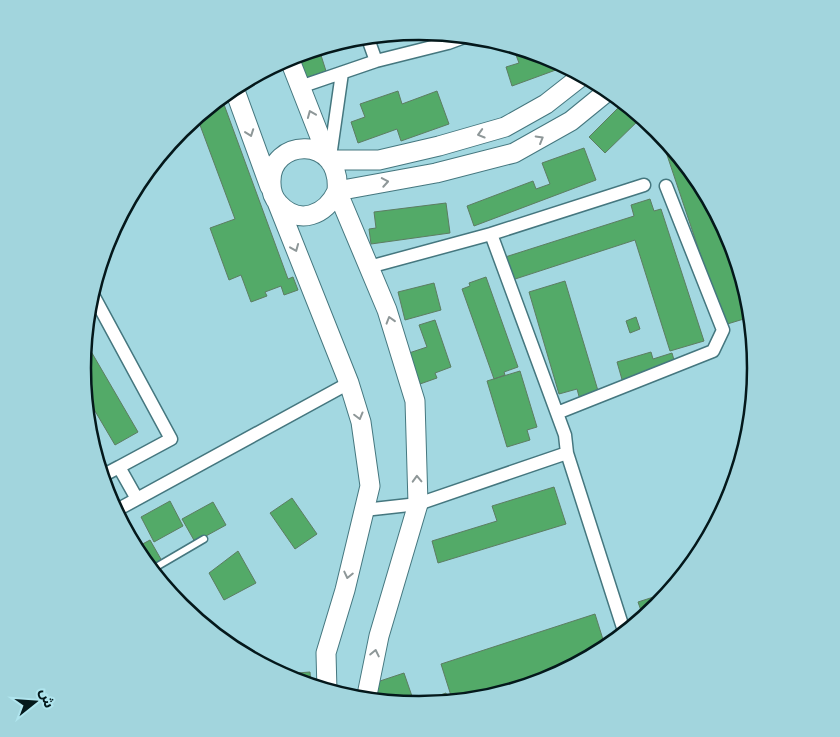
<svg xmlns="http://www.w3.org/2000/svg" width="840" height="737" viewBox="0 0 840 737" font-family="Merriweather,'Noto Sans Arabic',serif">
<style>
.building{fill:#53aa68;stroke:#5c7d62}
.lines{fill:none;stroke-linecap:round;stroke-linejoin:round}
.lane-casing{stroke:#45777f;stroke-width:9}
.street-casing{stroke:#45777f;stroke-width:15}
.secondary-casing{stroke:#45777f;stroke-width:21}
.lane{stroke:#fff;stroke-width:6}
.street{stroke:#fff;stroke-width:12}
.secondary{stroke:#fff;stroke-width:19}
.oneway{stroke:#8e9798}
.rim{fill:none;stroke:#04181b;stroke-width:2.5}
</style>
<rect width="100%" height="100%" fill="#a3d8e1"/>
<!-- building -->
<path class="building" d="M513,47L549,57L563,64L564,67L512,86L506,67L519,63Z
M319,49L326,71L302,79L295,56Z
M398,91L402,104L437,91L449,124L401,141L397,129L358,143L351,122L365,117L360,104Z
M222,99L288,279L293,277L298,290L284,295L281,286L265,292L267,296L251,302L241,275L229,280L210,228L235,219L197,117L218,100Z
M624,102L642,117L605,153L589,137Z
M664,136L701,181L732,240L751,303L743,305L747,318L724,325L661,137Z
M584,148L596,180L474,226L467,206L533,181L536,189L550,184L542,163Z
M650,199L654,211L661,209L704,341L670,351L635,240L506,282L499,259L634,216L631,205Z
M446,203L450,233L371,244L369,229L376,228L374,212Z
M486,277L518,367L504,372L505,375L494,379L462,289L470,286L469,283Z
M565,281L599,394L580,400L577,389L559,394L529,292Z
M434,283L441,310L405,320L398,292Z
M636,317L640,329L630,333L626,321Z
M435,320L451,367L435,373L437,378L420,384L409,353L427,347L419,325Z
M85,341L138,432L115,445L85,394L83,368Z
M651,352L653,359L672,353L676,367L623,383L617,362Z
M520,371L537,427L527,430L530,440L507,447L487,381Z
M554,487L566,524L438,563L432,541L497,521L492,506Z
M292,498L317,534L295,549L270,513Z
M170,501L183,526L154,542L141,517Z
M213,502L226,525L195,542L182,519Z
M150,540L162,561L150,568L135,548Z
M238,551L256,583L224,600L209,573Z
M666,593L667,596L658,607L644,619L638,602Z
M595,614L606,649L595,655L453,702L441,664Z
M310,672L311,686L283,676V674Z
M404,673L415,705L381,702L374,683Z
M446,693L449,703L430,705L428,699Z"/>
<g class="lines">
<defs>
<path id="lane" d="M151,570L204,539"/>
<path id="street" d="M367,36L376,61
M300,87L376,61L448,43L467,36
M330,157L342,73
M491,234L565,435L567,453
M369,267L491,234L644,185
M92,293L171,439L119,467
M557,413L713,351L723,330L666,186
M102,476L119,467L137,499
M364,510L418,504L567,453L625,634
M115,511L349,383"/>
<path id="secondary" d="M289,58L329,160H379L439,146L505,127L546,104L583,75
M234,88L270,187
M337,191C326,215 299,226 279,204C273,198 271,191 271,183C269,138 342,134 337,191L387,310L415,401L418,504L379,636L366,700
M337,191L436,173L514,153L571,121L609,90
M277,202L349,383L361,422L370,486L345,590L326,653L327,691"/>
</defs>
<!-- lane casing -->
<use href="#lane" class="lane-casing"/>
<!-- street casing -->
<use href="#street" class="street-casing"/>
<!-- secondary casing -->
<use href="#secondary" class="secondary-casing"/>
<!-- lane -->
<use href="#lane" class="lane"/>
<!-- street -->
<use href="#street" class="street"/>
<!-- secondary -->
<use href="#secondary" class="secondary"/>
</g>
<!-- one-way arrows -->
<defs><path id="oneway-chevron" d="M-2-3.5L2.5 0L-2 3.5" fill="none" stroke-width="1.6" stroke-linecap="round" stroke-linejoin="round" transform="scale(1.25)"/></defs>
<g class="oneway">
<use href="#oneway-chevron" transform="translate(311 114) rotate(-112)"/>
<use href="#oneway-chevron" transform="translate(250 133) rotate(70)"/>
<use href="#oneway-chevron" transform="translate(481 134) rotate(164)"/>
<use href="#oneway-chevron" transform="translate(540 139) rotate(-30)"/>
<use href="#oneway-chevron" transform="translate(385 182) rotate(-10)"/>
<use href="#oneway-chevron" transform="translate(295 248) rotate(68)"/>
<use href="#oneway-chevron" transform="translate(390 320) rotate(-107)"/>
<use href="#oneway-chevron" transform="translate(359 416) rotate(75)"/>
<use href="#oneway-chevron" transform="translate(417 479) rotate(-92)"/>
<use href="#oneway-chevron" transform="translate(348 575) rotate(103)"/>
<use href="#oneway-chevron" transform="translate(375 653) rotate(-78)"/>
</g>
<!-- crop -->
<path d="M0 0H840V737H0ZM91 368a328 328 0 1 1 656 0a328 328 0 1 1-656 0Z" fill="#a2d5dd" fill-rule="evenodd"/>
<path class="rim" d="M91 368a328 328 0 1 1 656 0a328 328 0 1 1-656 0Z"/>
<!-- north arrow -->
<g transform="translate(35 702) rotate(73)" stroke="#b0e5ee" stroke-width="4" paint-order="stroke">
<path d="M0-4L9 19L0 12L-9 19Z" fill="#04181b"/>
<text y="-8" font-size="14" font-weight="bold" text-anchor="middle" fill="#04181b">ش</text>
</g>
</svg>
